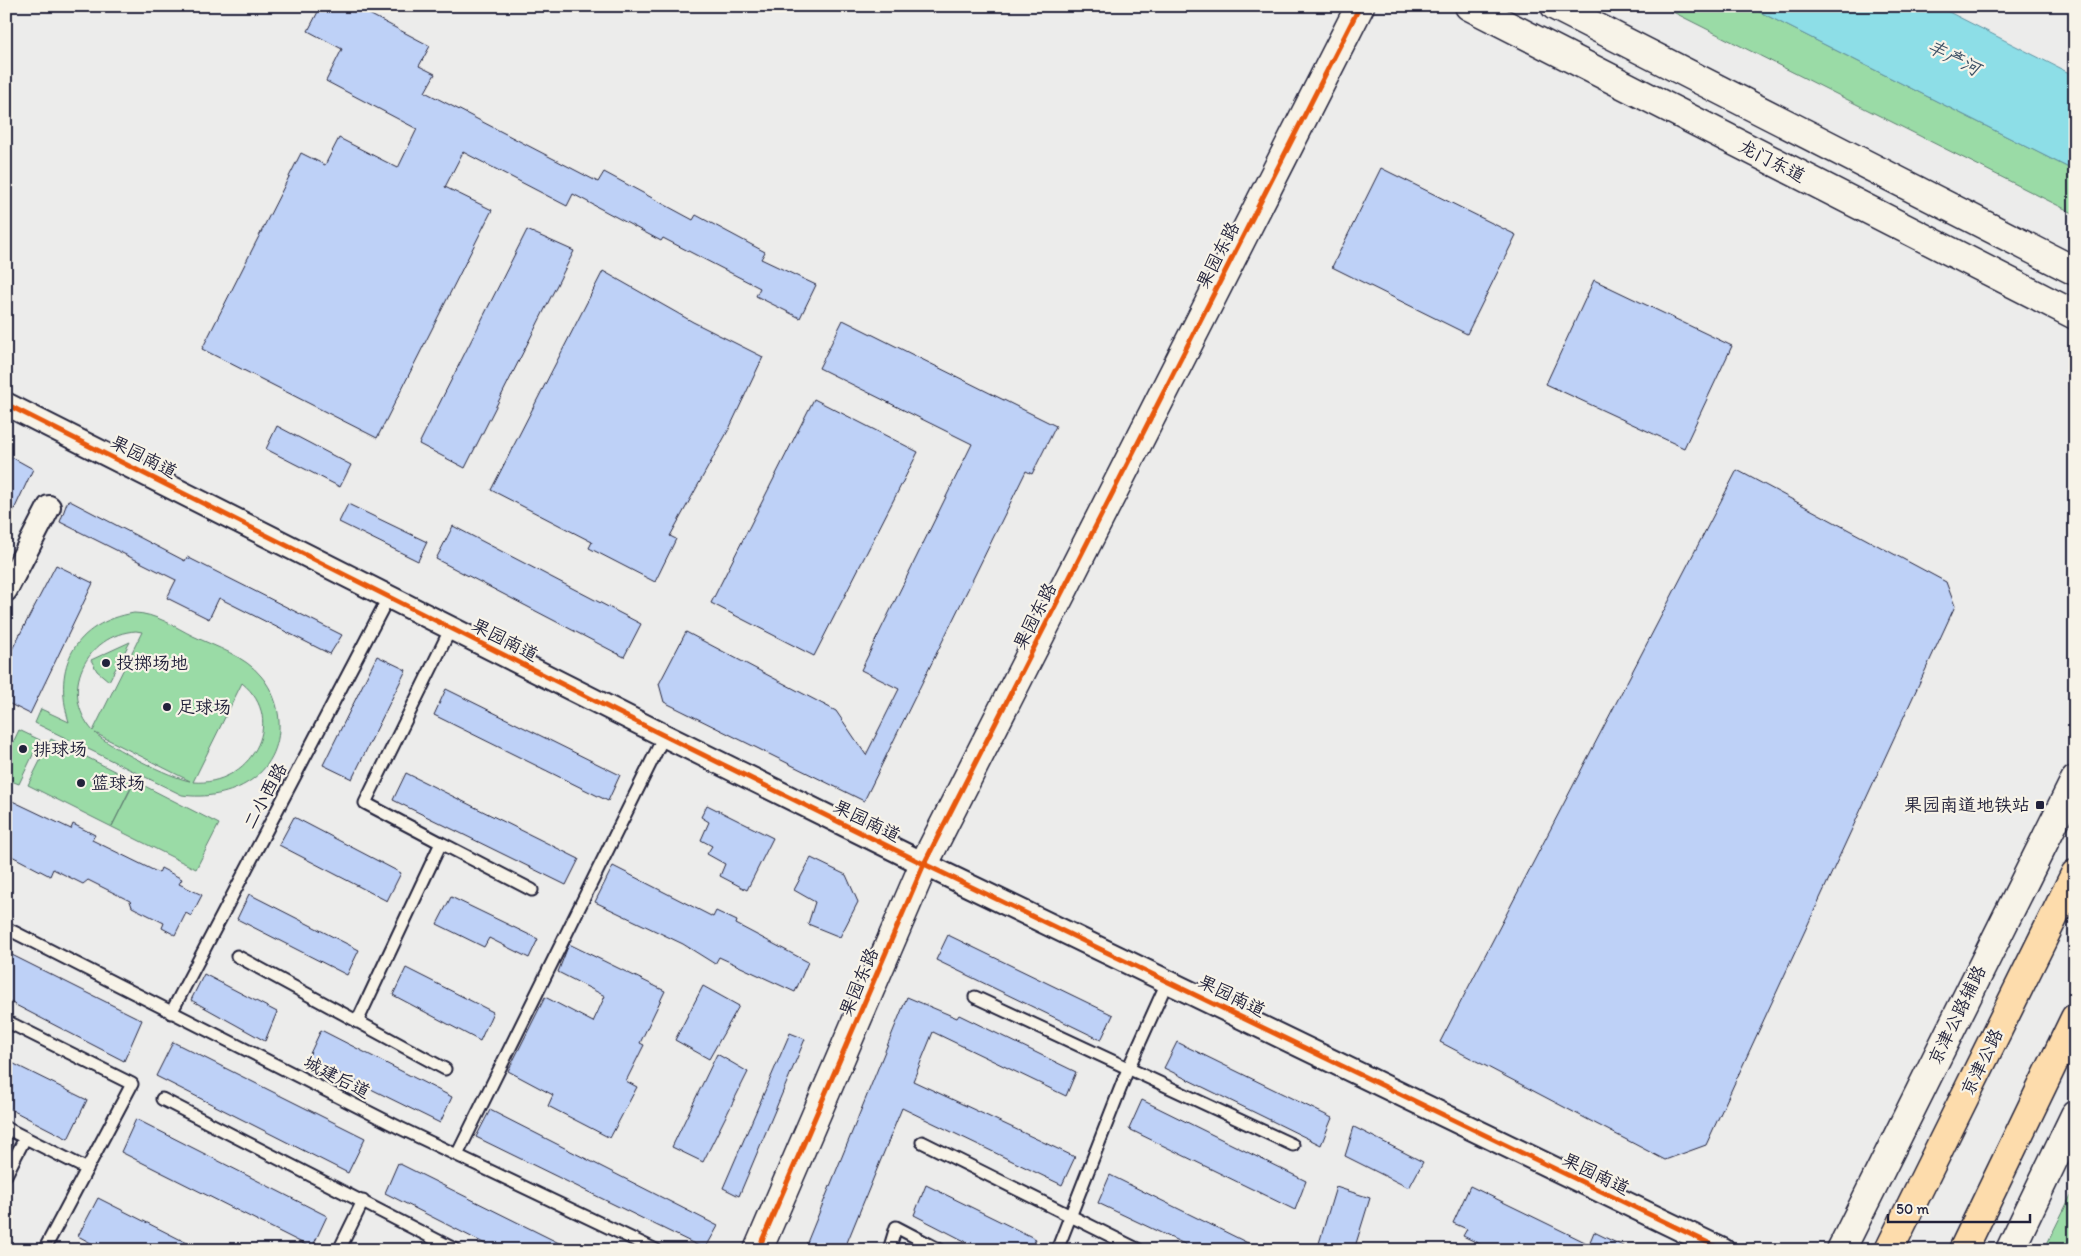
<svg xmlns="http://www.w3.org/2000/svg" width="2081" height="1256" viewBox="0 0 2081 1256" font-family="Itim,'LXGW WenKai TC',sans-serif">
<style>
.green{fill:#9adba6;stroke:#5e7e70;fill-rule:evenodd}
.water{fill:#8ddee7;stroke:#6293a2}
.building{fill:#bed1f7;stroke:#22223b}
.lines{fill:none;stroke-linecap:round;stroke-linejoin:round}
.lane-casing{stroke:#22223b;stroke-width:15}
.street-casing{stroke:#22223b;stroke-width:26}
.secondary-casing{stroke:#22223b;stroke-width:31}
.highway-casing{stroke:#22223b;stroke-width:31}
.lane{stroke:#f7f3e8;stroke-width:11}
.street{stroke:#f7f3e8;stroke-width:22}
.secondary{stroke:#f7f3e8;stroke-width:28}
.highway{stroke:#fddcac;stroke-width:28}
.cycleway-casing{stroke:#f7f3e8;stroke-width:8}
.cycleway{stroke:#e8590c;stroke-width:5}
.poi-dot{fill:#22223b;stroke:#f7f3e8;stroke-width:2}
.labels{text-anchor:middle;stroke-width:4.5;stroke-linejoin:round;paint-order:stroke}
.street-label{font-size:18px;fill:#22223b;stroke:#f7f3e8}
.poi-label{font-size:18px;fill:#22223b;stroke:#f7f3e8;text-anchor:start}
.water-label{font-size:19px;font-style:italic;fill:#3d5166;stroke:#f7f3e8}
</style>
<rect width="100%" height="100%" fill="#ececeb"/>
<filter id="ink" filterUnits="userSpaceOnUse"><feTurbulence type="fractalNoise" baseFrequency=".02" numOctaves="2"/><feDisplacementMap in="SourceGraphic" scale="10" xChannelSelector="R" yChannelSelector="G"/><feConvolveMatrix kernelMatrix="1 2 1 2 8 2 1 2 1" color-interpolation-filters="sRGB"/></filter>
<g filter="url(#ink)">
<!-- green -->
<path class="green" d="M1661,6H1748L2075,171V214Z
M134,613C155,613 175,627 193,636C216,647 245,656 261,676C272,689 278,705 279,721C282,776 230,802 182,795L35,723L41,709L69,722C52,666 75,623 134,613ZM136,631L142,632L93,731C58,692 86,634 136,631ZM242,683C289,721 249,787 193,782ZM95,733L190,781C171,778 109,747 95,733Z
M130,642L109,681L97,671L91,660Z
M19,730L40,740L19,784L6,779V757Z
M51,739L134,781L112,826L135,781L219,824L196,869L28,785Z
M2075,1187V1250H2044Z"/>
<!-- water -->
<path class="water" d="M1748,6H1937L2075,76V171Z"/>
<!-- building -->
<path class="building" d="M321,6H354L430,46L419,66L435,74L425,92L598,182L604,172L693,220L696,215L765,252L761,259L816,285L800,318L756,296L760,288L663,238L661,241L573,194L567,206L463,152L445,187L492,210L377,438L202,349L301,153L325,165L339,138L398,168L417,129L326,81L342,49L308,31Z
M1381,168L1516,235L1467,334L1332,267Z
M527,230L574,251L465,468L419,444Z
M603,271L693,322L763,357L729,429L670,536L676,539L655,582L589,548L592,542L491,490Z
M1594,280L1732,346L1684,448L1546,384Z
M843,320L1056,426L1032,474L1026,471L864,801L664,702L659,684L686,632L836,711L866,755L899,689L861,670L972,444L819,368Z
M814,399L918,452L814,656L711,603Z
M277,426L351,465L340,487L266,449Z
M6,454L33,469L6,527Z
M1737,470L1946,582L1955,606L1706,1145L1665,1160L1440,1042Z
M68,500L185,561L187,557L342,635L330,654L219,598L209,619L167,598L176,580L60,522Z
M348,504L427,542L418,561L339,522Z
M453,526L641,624L624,657L436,559Z
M56,565L93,583L30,714L6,702V661Z
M377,656L406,670L352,779L323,765Z
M446,689L620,775L608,801L434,715Z
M406,773L579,859L566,885L393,800Z
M6,798L71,829L73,824L95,835L92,840L159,873L161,868L182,879L179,884L202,895L191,916L186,913L175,935L162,928L164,923L132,907L130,901L88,880L83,884L53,869L50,876L6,853Z
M707,805L773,838L747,890L720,876L725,864L707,854L712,846L701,840L709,822L701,817Z
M294,817L401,873L387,901L279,845Z
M811,858L846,875L858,902L840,937L808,924L815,902L794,890Z
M613,866L713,917L716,911L737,921L736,924L808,962L795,992L719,957L715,964L683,944L595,902Z
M249,894L359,950L347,975L237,919Z
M451,897L538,939L529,958L489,938L484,947L437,924Z
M948,935L1113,1015L1101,1040L936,960Z
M569,944L665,991L640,1043L644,1045L626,1081L637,1087L610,1138L548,1106L553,1095L508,1071L545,997L593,1022L605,996L558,972Z
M6,952L142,1020L124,1061L6,1000Z
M406,968L493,1012L480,1041L393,995Z
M204,974L277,1012L265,1041L191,1000Z
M703,986L739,1006L709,1059L675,1040Z
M907,997L957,1018L959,1015L1076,1072L1066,1096L933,1032L913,1081L1075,1157L1062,1185L902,1108L844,1250H804Z
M321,1030L452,1097L440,1123L308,1058Z
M790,1033L805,1039L739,1196L723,1188Z
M173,1042L365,1138L348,1173L156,1076Z
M1177,1042L1332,1118L1321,1145L1164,1068Z
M717,1054L748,1072L703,1162L672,1147Z
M6,1060L87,1100L68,1139L6,1107Z
M1142,1100L1306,1181L1295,1210L1129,1129Z
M490,1110L718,1226L705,1249L476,1137Z
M136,1119L327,1216L312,1248L121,1152Z
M1354,1127L1423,1162L1409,1188L1345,1156Z
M398,1163L573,1250H497L385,1193Z
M1110,1175L1262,1250H1197L1098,1203Z
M926,1185L1036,1239L1030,1250H982L914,1215Z
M1470,1186L1589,1244L1594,1232L1631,1250H1492L1463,1236L1467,1229L1453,1223Z
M1336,1187L1370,1198L1354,1250H1317Z
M98,1198L201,1250H104L78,1236Z"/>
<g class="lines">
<defs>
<path id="lane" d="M441,843L532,890
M6,928L400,1128L656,1250
M237,956L445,1069
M975,997L1293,1145
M171,1013L389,596
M6,1021L132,1084L44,1250
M357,1022L441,843L365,803L451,628
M162,1099L456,1250
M6,1128L87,1169
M922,1142L1139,1250
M457,1155L664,736
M6,1175L25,1138
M339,1250L363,1201
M889,1250L896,1227L940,1250
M1057,1250L1128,1069L1168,980"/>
<path id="street" d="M6,404L659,733L924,864L1723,1250
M6,590L49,507"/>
<path id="secondary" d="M1469,6L2075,315
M1555,6L2075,271
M758,1250L924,864L1360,6
M1841,1250L2075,780
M2010,1250L2075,1115"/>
<path id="highway" d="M1889,1250L2075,874
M1963,1250L2075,1018"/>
</defs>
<!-- lane casing -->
<use href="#lane" class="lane-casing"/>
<!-- street casing -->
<use href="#street" class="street-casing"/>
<!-- secondary casing -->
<use href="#secondary" class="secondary-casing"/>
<!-- highway casing -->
<use href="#highway" class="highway-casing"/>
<!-- lane -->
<use href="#lane" class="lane"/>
<!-- street -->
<use href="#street" class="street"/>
<!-- secondary -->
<use href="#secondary" class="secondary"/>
<!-- highway -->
<use href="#highway" class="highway"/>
<defs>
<path id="cycleway" d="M6,404L659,733L924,864L1723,1250
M758,1250L924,864L1360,6"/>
</defs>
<!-- cycleway casing -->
<use href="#cycleway" class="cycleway-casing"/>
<!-- cycleway -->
<use href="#cycleway" class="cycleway"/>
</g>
</g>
<!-- markers -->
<g class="poi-dot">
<circle cx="106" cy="663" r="5"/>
<circle cx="167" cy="707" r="5"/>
<circle cx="23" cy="749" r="5"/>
<circle cx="81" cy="783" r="5"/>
<rect x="2035" y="800" width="10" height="10" rx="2.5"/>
</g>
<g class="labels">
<!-- street labels -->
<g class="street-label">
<text transform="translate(1772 161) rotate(27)" y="6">龙门东道</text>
<text transform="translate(1218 255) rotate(-63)" y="6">果园东路</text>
<text transform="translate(144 457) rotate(27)" y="6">果园南道</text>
<text transform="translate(1035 616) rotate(-63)" y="6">果园东路</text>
<text transform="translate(505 640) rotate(27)" y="6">果园南道</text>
<text transform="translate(265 796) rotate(-62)" y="6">二小西路</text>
<text transform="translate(867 821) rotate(26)" y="6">果园南道</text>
<text transform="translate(859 982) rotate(-67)" y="6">果园东路</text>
<text transform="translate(1232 996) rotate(26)" y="6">果园南道</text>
<text transform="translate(1957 1015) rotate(-64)" y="6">京津公路辅路</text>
<text transform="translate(1982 1062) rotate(-64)" y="6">京津公路</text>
<text transform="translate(337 1077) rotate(27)" y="6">城建后道</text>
<text transform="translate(1596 1174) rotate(26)" y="6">果园南道</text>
</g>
<!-- poi labels -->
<g class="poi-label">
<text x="116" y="669">投掷场地</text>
<text x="177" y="713">足球场</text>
<text x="33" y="755">排球场</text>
<text x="91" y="789">篮球场</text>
<text x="2030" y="811" text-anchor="end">果园南道地铁站</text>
</g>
<!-- water labels -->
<g class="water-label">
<text transform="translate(1954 57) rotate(27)" y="7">丰产河</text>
</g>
</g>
<!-- margin -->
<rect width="2081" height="1256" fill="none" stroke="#f7f3e8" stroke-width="25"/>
<rect x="12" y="12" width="2056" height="1231" fill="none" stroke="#22223b" stroke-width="2" filter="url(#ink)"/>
<!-- scale -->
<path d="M1888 1214v8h142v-8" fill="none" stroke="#22223b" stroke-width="2.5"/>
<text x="1896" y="1214" font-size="15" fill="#22223b" stroke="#f7f3e8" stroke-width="4" paint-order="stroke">50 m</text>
</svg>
